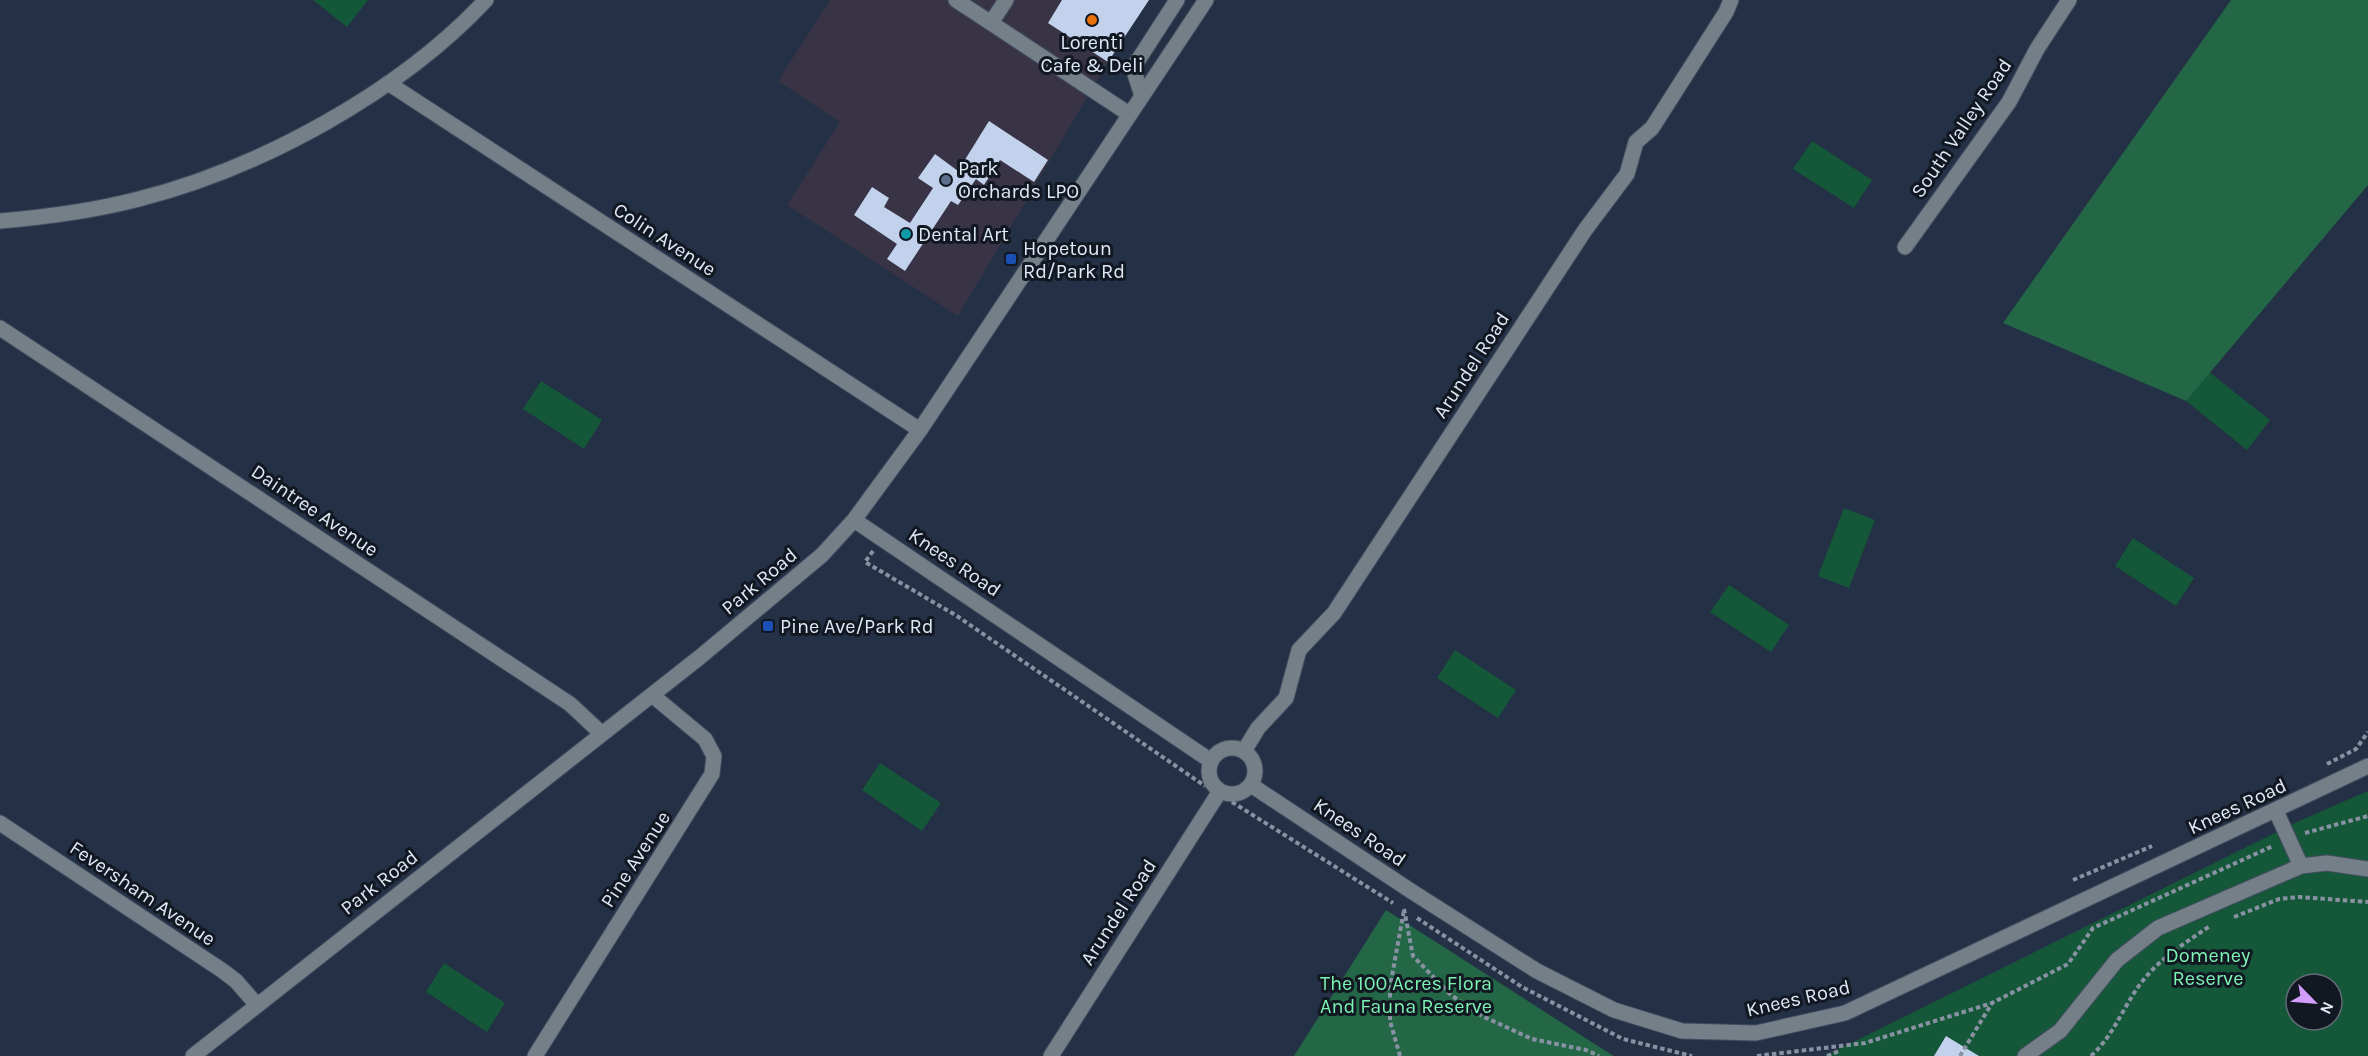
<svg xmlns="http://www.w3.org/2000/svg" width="2368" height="1056" viewBox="0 0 2368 1056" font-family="Karla,sans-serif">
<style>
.commercial{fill:#393445}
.green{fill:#155739;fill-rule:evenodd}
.forest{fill:#236746}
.building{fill:#c2d2ed}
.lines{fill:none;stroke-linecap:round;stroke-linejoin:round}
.minor-casing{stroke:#424d61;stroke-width:17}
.path{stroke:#8892a3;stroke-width:4;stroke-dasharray:4.5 3;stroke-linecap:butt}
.minor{stroke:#747f88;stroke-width:15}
.food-dot{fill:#e8710a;stroke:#121821;stroke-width:2}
.service-dot{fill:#5c6f8a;stroke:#121821;stroke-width:2}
.culture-dot{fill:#0f9aa8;stroke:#121821;stroke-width:2}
.transit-dot{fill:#1a4fb4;stroke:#121821;stroke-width:2}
.labels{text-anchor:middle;stroke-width:6;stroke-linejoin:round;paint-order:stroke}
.poi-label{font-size:20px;fill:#dfe8f5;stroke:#121821;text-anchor:start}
.street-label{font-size:20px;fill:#dfe8f5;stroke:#121821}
.park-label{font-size:20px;fill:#7cf2b4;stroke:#121821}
</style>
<rect width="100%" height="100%" fill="#243045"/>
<!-- commercial -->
<path class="commercial" d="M830,0H1149L1108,62L958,316L787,205L840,122L778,81Z"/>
<!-- green -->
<path class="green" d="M313,0H368L347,27Z
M1812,141L1872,180L1854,208L1793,169Z
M2209,372L2270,420L2247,450L2186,401Z
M541,381L602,420L584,449L523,409Z
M1844,508L1875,520L1849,588L1818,576Z
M2133,538L2194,578L2176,606L2115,566Z
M1729,585L1789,625L1771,652L1710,612Z
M1455,650L1516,690L1498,718L1437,678Z
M880,763L941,803L922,831L862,790Z
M2368,791V1056H1825L2299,821ZM2296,984H2332V1020H2296Z
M444,963L505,1003L487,1032L426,992Z"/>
<!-- forest -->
<path class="forest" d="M2231,0H2368V185L2186,401L2003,323Z
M1386,910L1601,1048L1614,1056H1294Z"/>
<!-- building -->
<path class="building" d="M1062,0H1149L1108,62L1048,23Z
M989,121L1048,160L1034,182L1000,160L984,185L976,179L958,205L951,201L905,271L887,259L897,244L854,215L872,187L889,198L884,207L910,223L933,188L918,178L935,154L958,171Z
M1946,1036L1979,1056H1934Z"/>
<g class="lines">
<defs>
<path id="minor" d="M956,0L1129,114
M991,23L1006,0
M388,83L920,430
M1142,96L1133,68L1177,0
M0,221C47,217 93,211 139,199C261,168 400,92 486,0
M1905,247L2009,102L2037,49L2069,0
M0,328L570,704L601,733
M854,520L1211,761
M1209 771a23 23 0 1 1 46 0a23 23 0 1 1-46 0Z
M1244,751L1258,728L1286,698L1299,650L1334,613L1585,230L1627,174L1636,142L1652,128L1726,12L1731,0
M1251,785L1411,891L1537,971L1614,1010L1682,1031L1756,1033L1845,1013L2368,766
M0,823L223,971L236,981L257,1005
M2301,866L2327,863L2368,869
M193,1056L700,657L822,555L854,520L920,430L1206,0
M535,1056L712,774L714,756L705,739L652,695
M1051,1056L1220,791
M2025,1056L2060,1031L2117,960L2158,928L2301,866L2276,811"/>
</defs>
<!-- minor casing -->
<use href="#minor" class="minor-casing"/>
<!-- path -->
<path class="path" d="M873,551L865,562L957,616L1205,786
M2327,764L2356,749L2368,732
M1232,802L1393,903
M2305,833L2368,816
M2073,880L2152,846
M1404,909L1413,956L1451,995L1482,1016L1532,1039L1586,1050L1599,1056
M2234,917L2279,899L2299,897L2368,902
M1417,918L1522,987L1623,1039L1692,1056
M1400,1056L1390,1021V987L1404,910
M1757,1056L1865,1043L1992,1003L2068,964L2093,928L2273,846
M1827,1056L1839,1051
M1960,1056L1992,1003
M2091,1056C2114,1035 2123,1007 2141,983C2159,959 2185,943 2210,926"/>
<!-- minor -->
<use href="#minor" class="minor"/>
</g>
<!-- markers -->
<circle class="food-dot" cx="1092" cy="20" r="6"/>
<circle class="service-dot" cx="946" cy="180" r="6"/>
<circle class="culture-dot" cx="906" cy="234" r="6"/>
<g class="transit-dot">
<rect x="1005" y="253" width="12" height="12" rx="3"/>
<rect x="762" y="620" width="12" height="12" rx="3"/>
</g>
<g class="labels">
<!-- poi labels -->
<g class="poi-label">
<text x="1092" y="49" text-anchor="middle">Lorenti<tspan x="1092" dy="23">Cafe &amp; Deli</tspan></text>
<text x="958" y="175">Park<tspan x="958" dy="23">Orchards LPO</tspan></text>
<text x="918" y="241">Dental Art</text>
<text x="1023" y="255">Hopetoun<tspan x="1023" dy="23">Rd/Park Rd</tspan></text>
<text x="780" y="633">Pine Ave/Park Rd</text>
</g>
<!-- street labels -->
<g class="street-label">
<text transform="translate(1961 128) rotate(-56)" y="7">South Valley Road</text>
<text transform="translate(665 239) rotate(33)" y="7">Colin Avenue</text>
<text transform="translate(1471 365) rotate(-57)" y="7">Arundel Road</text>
<text transform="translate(315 510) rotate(34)" y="7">Daintree Avenue</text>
<text transform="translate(955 562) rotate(34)" y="7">Knees Road</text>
<text transform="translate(759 581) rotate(-40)" y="7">Park Road</text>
<text transform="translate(2237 806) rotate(-25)" y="7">Knees Road</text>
<text transform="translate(1360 832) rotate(34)" y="7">Knees Road</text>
<text transform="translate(635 859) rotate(-57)" y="7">Pine Avenue</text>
<text transform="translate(379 882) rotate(-38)" y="7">Park Road</text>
<text transform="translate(143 893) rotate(34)" y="7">Feversham Avenue</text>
<text transform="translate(1118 912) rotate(-57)" y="7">Arundel Road</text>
<text transform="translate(1798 998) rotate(-13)" y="7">Knees Road</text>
</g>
<!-- park labels -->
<g class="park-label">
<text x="2208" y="962">Domeney<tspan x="2208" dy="23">Reserve</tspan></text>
<text x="1406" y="990">The 100 Acres Flora<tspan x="1406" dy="23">And Fauna Reserve</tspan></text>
</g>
</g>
<!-- north arrow -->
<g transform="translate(2314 1002) rotate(115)"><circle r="28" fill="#121821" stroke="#646b76" stroke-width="1.5"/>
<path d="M0-4.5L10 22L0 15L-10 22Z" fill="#d29dfd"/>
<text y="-9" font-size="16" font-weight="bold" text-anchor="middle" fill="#dfe8f5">N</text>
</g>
</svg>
